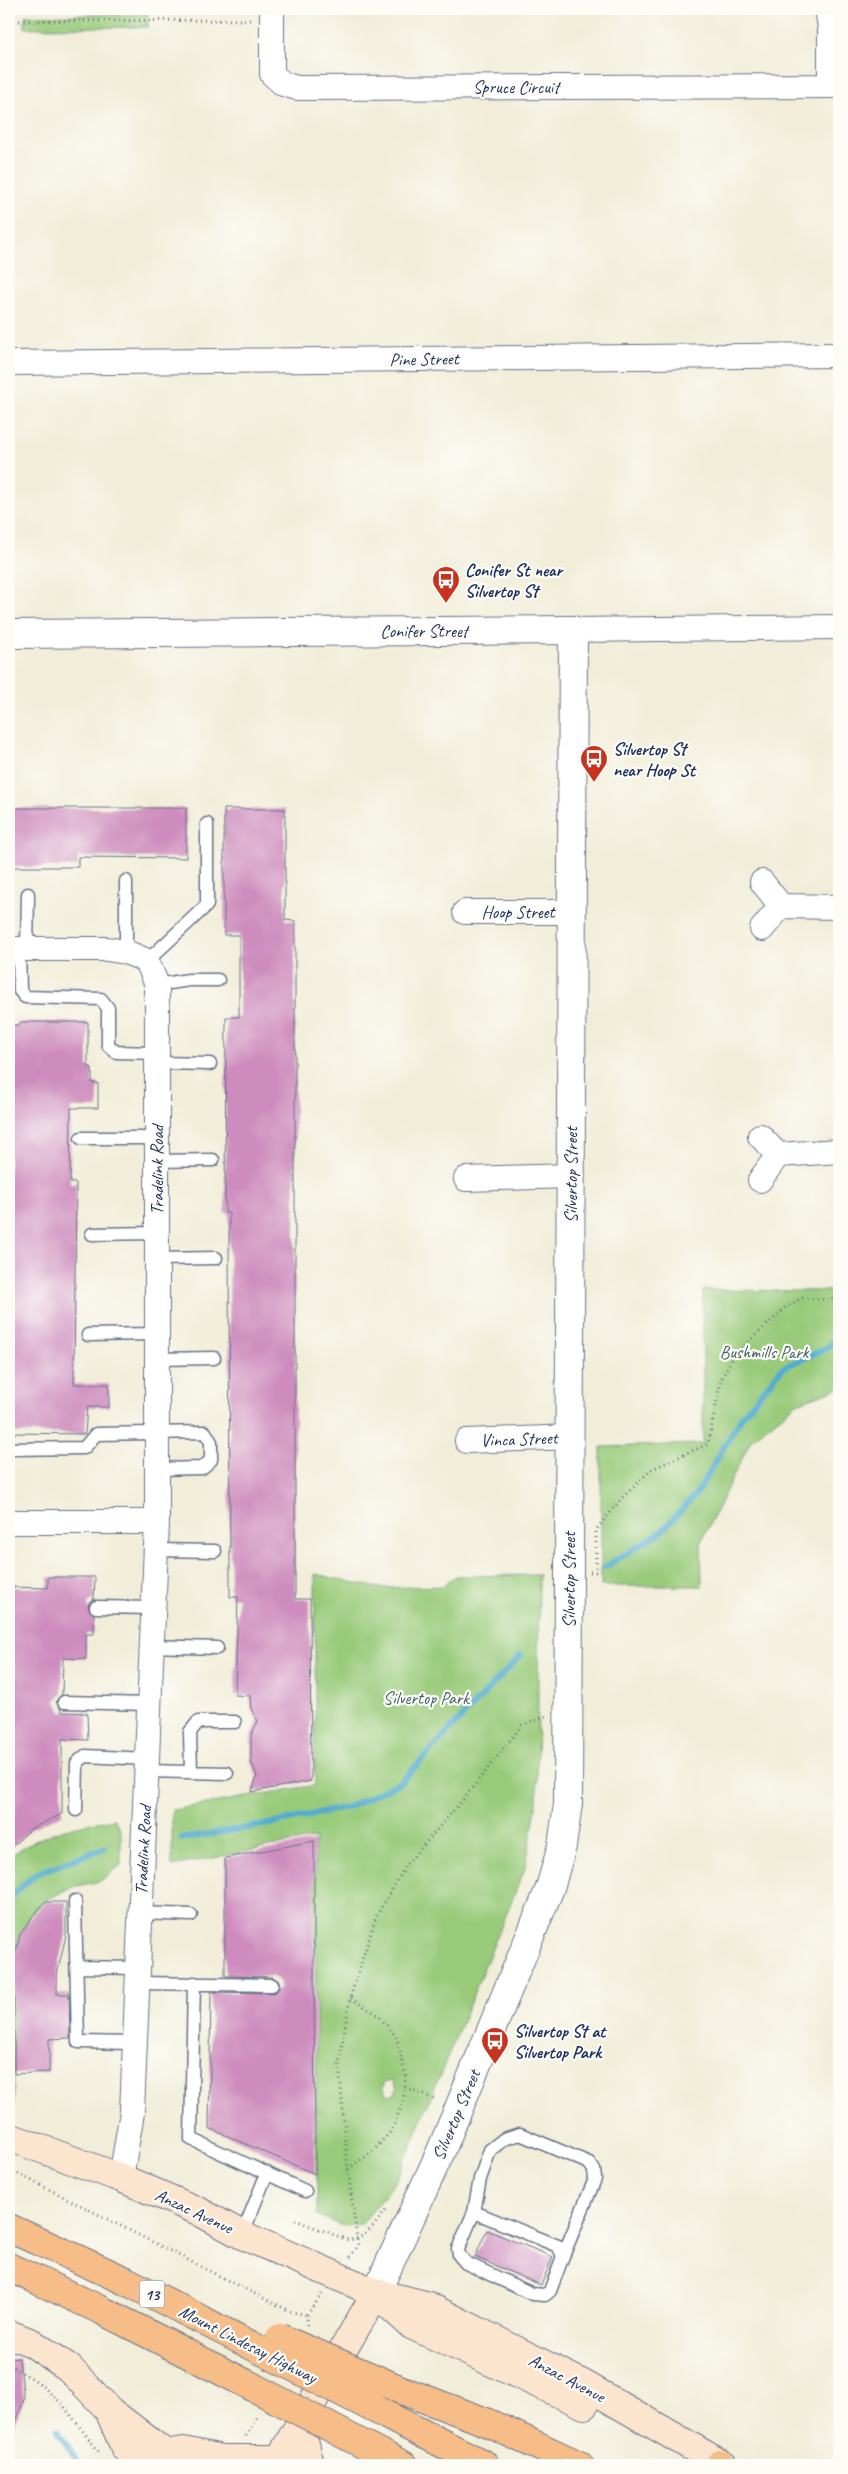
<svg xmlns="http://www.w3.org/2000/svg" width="848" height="2474" viewBox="0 0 848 2474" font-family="Caveat,sans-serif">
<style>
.green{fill:#98ca79;stroke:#5a7c6c;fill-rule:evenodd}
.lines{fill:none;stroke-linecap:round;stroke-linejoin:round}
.stream{stroke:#51accf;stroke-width:6}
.building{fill:#ce8cbe}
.service-casing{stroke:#667289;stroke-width:15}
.minor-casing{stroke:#667289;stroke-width:26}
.tertiary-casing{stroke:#667289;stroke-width:30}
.secondary-casing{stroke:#667289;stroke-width:30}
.trunk-casing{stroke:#667289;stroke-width:30}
.path{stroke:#667289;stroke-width:3;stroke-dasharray:1 4;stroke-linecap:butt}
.service{stroke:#fff;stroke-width:12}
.minor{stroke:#fff;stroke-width:24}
.tertiary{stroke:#fff;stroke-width:28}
.secondary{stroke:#fce5cf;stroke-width:28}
.trunk{stroke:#f7bd88;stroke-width:28}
.trunk-bridge-casing{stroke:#667289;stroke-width:30;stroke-linecap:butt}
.trunk-bridge{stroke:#f7bd88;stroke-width:28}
.labels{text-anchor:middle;stroke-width:4.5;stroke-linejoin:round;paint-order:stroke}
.shield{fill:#fdfcf7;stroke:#5f6c8c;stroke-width:1}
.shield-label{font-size:16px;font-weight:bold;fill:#1b2f5e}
.street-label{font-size:18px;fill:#1b2f5e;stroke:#fdfcf7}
.poi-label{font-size:18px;font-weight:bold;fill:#1b2f5e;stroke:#fdfcf7;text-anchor:start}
.park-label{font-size:18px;fill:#405e66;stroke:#fdfcf7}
</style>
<rect width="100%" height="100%" fill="#fdfcf7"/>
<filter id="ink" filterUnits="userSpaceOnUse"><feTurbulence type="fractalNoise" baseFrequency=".02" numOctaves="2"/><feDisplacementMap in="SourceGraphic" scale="10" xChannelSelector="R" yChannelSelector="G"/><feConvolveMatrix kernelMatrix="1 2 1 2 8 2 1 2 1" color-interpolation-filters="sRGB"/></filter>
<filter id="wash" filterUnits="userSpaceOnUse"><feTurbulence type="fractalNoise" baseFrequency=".0096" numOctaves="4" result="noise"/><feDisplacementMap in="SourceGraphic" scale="20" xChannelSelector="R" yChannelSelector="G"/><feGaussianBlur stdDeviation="1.12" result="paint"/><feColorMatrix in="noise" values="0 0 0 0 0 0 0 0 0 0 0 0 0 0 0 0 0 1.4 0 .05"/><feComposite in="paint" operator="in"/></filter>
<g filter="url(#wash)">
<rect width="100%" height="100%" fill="#f1edd8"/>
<!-- green -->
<path class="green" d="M148,14V27L25,28V16Z
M839,1285V1388L797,1403L751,1440L701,1542L702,1586H601V1447L703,1444V1290L836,1291Z
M315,1574L378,1588L443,1586L456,1576L539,1575L537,1802L526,1866L397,2180L361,2225L343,2226L317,2215L315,1838L172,1866V1810L315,1785ZM393,2080L397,2088L395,2094L387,2095L382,2088L385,2082Z
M114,1819L121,1831V1865L100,1881L69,1888L45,1901L31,1915L19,1935L12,1962L14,2104L9,2102V1857C48,1830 69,1827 114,1819Z"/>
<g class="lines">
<!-- stream -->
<path class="stream" d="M605,1567L662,1531L697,1493L742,1416L782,1368L827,1348L839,1335
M181,1839L275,1823L351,1806L401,1782L521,1655
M9,1899L35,1874L104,1848
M58,2430L80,2465"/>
</g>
<g id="blocks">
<!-- building -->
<path class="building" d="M9,808H186V858L78,857V867H9Z
M224,809H285V920L295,921V1599H310L311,1781L252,1792L257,1776L251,1762V1735L258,1721L251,1709L250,1696L235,1695L238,1597H230L229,1213H225L226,1017H239V935H224Z
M20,1022H88V1067L92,1068V1083H98V1108H71L70,1183H76L74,1384H109V1407H87L85,1434L12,1433L13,1386H9V1025H20Z
M48,1577H95L94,1599L89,1602L88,1607L94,1615V1634H86V1659L63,1658L62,1694L56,1701L62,1712L87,1713L88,1740L62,1739V1814L32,1828L9,1849V1587L48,1588Z
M314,1841V1972L315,2174L209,2128L211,1992L272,1993L276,1992L280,1986L279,1981L273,1977L225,1976V1858Z
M45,1902H66V1935L57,1975V1994H69L70,2038L49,2039V2072L14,2074V1960L20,1935L32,1917Z
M487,2230L553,2257L541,2285L475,2257Z
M19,2358L24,2399L11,2437L9,2436V2359Z"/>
</g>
</g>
<g filter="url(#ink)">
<use href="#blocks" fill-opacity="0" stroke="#667289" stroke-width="1"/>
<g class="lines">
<defs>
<path id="service" d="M19,949L20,991L25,997L101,999L108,1008V1045L116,1052L157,1053
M27,949L28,894
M126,952V881
M147,961L207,905V824
M157,985L189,980H218
M157,1063L210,1064
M81,1138H157
M157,1161L213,1160
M92,1234L157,1233
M157,1259L216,1258
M88,1335L157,1334
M157,1359L214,1358
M9,1449L84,1448L96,1434L205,1432L211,1442V1460L202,1468L157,1469
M155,1550L215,1551
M96,1607L153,1608
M151,1646L217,1648
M64,1702L149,1704
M146,1771L227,1773
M191,1772L190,1732L198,1722H235
M76,1810L77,1763L85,1756L147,1759
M75,1901L78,2042L134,2043
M140,1913L191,1915
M77,1967L137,1968
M137,1983L272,1985
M194,1983L191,2139L305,2191
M474,2212L558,2246L563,2256L550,2291L545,2295L532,2294L466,2263L459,2255L458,2249L474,2212L480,2179L490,2150L504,2139L520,2134L589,2163L594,2170L595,2179L563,2256
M242,2235L267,2173"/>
<path id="minor" d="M272,9V74L283,84L297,88L839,86
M827,9L830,27V86
M9,363L839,355
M573,630L839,627
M781,906L839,907
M465,912H572
M762,929L781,906L762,882
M9,949H107L126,952L147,961L157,985V1522L132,2112L121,2178
M760,1136L778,1155L760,1180
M778,1155L839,1151
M466,1179L571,1176
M467,1441L570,1437
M9,1522H157"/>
<path id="tertiary" d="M9,634L573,630L568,1804L562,1846L550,1888L441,2151L376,2293"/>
<path id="secondary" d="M9,2137L121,2178L198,2211L242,2235L376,2293L426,2305L585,2385L723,2465
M377,2294L411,2325L584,2405
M9,2334L32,2343L69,2368L110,2411L180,2465
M110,2413L125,2448L141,2465
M300,2423L310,2465
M164,2454L183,2451L222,2459H279
M276,2465L376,2293"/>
<path id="trunk" d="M9,2228L126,2281L270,2355
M9,2267L103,2311L251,2386
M404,2391L486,2422L579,2465
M390,2417L485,2465
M372,2449L403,2465
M720,2464L721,2465"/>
</defs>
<!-- service casing -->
<use href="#service" class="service-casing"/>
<!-- minor casing -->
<use href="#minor" class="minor-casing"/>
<!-- tertiary casing -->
<use href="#tertiary" class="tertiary-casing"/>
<!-- secondary casing -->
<use href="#secondary" class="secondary-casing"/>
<!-- trunk casing -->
<use href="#trunk" class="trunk-casing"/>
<!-- path -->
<path class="path" d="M9,21L251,20
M590,1572H596V1530L620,1500L652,1469L708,1444L721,1380L733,1356L785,1308L801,1298L829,1300L836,1297L839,1291
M405,2087L436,2100
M9,2169L235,2284L292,2312L307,2315
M348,2169L373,2151L392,2130L403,2102L406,2076L396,2036L378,2015L350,1998
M295,2220L348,2240C367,2239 376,2222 387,2209
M350,2257L358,2246L348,2169L339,2064L350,1998L376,1917L407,1864L462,1801L522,1725L546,1716
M307,2325V2315L322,2294
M9,2365L38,2382L62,2404L99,2452
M246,2436L258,2415"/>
<!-- service -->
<use href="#service" class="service"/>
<!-- minor -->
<use href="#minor" class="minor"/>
<!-- tertiary -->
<use href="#tertiary" class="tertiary"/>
<!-- secondary -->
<use href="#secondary" class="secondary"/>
<!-- trunk -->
<use href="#trunk" class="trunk"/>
<defs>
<path id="trunk-bridge" d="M280,2338L404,2391
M270,2355L390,2417
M251,2386L372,2449"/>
</defs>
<!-- trunk-bridge casing -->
<use href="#trunk-bridge" class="trunk-bridge-casing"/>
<!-- trunk-bridge -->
<use href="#trunk-bridge" class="trunk-bridge"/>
</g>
</g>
<!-- icons -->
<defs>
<symbol id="bus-pin" viewBox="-11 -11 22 30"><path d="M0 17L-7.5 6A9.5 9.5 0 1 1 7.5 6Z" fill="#c8321e" stroke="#fdfcf7"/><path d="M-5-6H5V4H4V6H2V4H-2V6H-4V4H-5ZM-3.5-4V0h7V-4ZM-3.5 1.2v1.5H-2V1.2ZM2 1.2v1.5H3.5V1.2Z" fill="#fff"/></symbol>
</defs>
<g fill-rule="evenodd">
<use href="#bus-pin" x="430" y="564" width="32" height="43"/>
<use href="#bus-pin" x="578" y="743" width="32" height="43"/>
<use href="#bus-pin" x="479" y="2025" width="32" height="43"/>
</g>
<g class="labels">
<!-- shield labels -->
<rect class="shield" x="139.5" y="2280.5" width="25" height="27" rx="4"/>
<g class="shield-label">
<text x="152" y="2300">13</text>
</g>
<!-- street labels -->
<g class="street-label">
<text x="516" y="93">Spruce Circuit</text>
<text transform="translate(424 359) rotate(-1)" y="6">Pine Street</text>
<text x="424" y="637">Conifer Street</text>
<text x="518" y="918">Hoop Street</text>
<text transform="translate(157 1170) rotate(-90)" y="6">Tradelink Road</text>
<text transform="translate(571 1175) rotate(-90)" y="6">Silvertop Street</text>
<text transform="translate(519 1439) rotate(-2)" y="6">Vinca Street</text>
<text transform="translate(569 1580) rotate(-90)" y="6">Silvertop Street</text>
<text transform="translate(143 1850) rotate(-87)" y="6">Tradelink Road</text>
<text transform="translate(456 2115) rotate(-67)" y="6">Silvertop Street</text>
<text transform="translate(194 2211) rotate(25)" y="6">Anzac Avenue</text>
<text transform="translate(248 2344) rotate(27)" y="6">Mount Lindesay Highway</text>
<text transform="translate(567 2378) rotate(28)" y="6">Anzac Avenue</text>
</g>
<!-- poi labels -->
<g class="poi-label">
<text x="465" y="576">Conifer St near<tspan x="465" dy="21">Silvertop St</tspan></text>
<text x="613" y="755">Silvertop St<tspan x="613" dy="21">near Hoop St</tspan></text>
<text x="514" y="2037">Silvertop St at<tspan x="514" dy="21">Silvertop Park</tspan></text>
</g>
<!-- park labels -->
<g class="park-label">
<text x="764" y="1358">Bushmills Park</text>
<text x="426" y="1704">Silvertop Park</text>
</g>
</g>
<!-- margin -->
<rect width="848" height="2474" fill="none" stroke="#fdfcf7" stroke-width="30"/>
</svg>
